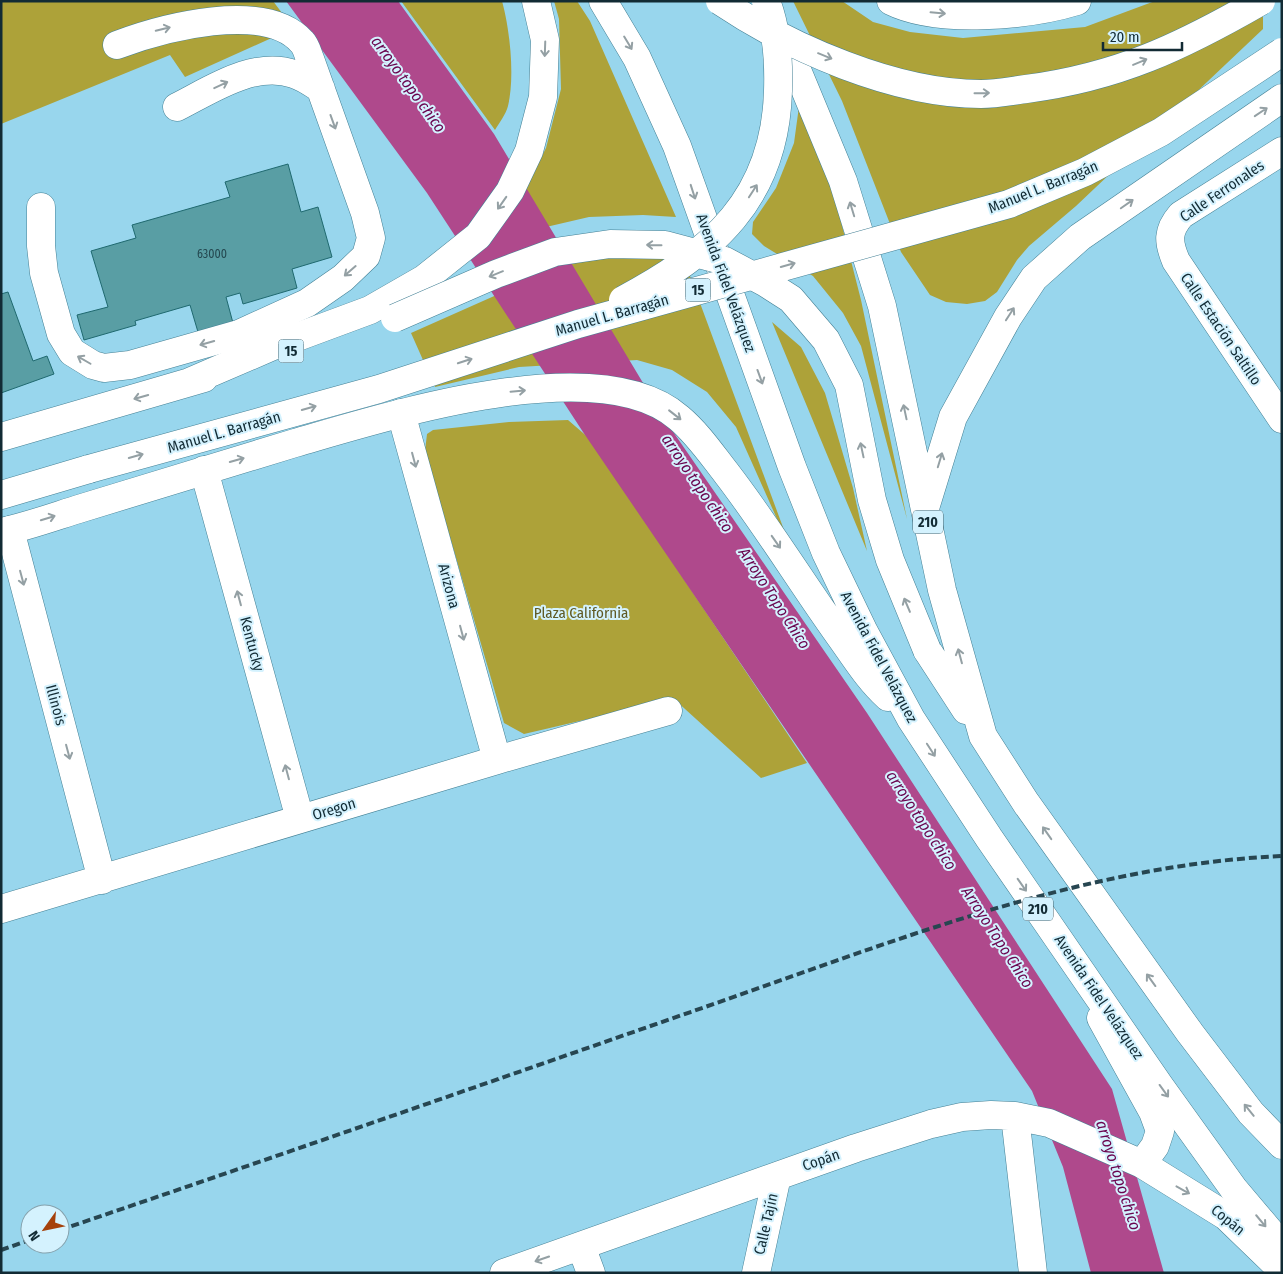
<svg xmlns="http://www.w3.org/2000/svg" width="1283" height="1274" viewBox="0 0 1283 1274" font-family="'Fira Sans Condensed',sans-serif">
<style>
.green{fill:#ada239}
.water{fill:#af498c}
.building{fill:#599ea4;stroke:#1f696f}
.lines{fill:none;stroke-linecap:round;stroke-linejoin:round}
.minor-casing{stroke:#448095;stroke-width:29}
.highway-casing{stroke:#448095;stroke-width:29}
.minor{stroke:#fff;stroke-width:28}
.highway{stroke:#fff;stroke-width:28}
.rail{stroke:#274651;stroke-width:4;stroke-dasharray:8 4;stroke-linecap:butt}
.highway-bridge-casing{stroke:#448095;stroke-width:29;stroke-linecap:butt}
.highway-bridge{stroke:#fff;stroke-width:28}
.oneway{stroke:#94a0a4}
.labels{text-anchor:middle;stroke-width:4;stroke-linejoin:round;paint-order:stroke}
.number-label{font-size:12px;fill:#244850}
.shield{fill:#d4f2fe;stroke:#4c6771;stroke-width:1}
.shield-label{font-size:14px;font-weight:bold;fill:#122b34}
.street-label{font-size:15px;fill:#122b34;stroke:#d4f2fe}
.park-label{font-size:15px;fill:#5f5924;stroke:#d4f2fe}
.water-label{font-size:16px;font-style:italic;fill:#6a054f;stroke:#d4f2fe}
</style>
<rect width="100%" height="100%" fill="#98d6ed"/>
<!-- green -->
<path class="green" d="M1,1H273L282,13L276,36L185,77L170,55L1,124Z
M401,1H502C510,30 515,77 508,106C506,114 499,123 495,130Z
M554,1H577L590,21L676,217L643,215L589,217L516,234L524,191L546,148L561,89L559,19Z
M793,1H842L873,22L910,32L963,38L1085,27L1155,1H1263V29L1076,206L1029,246L1017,260L997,292L985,301L967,304L946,302L930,295L901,252L842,101Z
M800,99L835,198L861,300L907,519L861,346L843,313L813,276L764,246L752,234L753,222L776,188L794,143Z
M661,254L690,276L794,557L736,427L707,392L672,370L637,360L519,367L435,387L411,333L573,261Z
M772,322L801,347L825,393L853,488L867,551Z
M568,420L590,439L807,763L761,778L674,699L524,734L504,723L425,451L427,434L433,430L509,422Z"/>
<!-- water -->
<path class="water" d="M286,1H398L494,134L667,423L867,713L1112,1089L1164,1273H1091L1063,1167L1032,1091L583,432L427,193Z"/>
<!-- building -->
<path class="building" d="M288,164L301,212L318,207L332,257L292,269L297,288L243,304L240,293L226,297L233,323L198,332L190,305L135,321L136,325L84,340L77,315L108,307L91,251L136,238L132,225L230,197L225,182Z
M8,292L33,361L47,356L54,374L1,393V294Z"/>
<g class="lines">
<defs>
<path id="minor" d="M891,1C937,24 1028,16 1077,1
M177,107C211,90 254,60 294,74C304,77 312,83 321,89
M1282,151L1181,215C1167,231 1168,242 1176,261L1282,419
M41,207V246L44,273L61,334L72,352L93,365L104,368L130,365L239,334L307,303L343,278L366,256L371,238L365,213L310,59C308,54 306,46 302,42C265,0 162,28 117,45
M401,413L497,760
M204,470L300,819
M10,530L102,880
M1,909L497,760L668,711
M1101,1018L1153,1112L1160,1131L1155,1146L1142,1164
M1015,1116L1033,1273
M581,1246L591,1273
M504,1273L856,1148L931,1124L962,1117L991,1115L1015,1116L1049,1123L1142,1164L1226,1216L1282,1270
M756,1273L777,1176"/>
<path id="highway" d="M603,1L637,58L677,146L792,467L826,553L864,632L911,719L989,838L1159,1085L1233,1188L1282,1246
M772,30L797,70L843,181L882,306L942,590L983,736L1026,803L1190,1033L1251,1113L1282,1145
M187,383L273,346L370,310L424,279L478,236L510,191L529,151L543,97L545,40L536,1
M1,437L204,378
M1,495L89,469
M926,505L953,417L1008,317L1034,278L1080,237L1282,98
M1,532C29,526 56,516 82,508C153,486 224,464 295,443C386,417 599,348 679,418C698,434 712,455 727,474C767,526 801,582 839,635C855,657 868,679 888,697
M927,650L966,710"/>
</defs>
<!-- minor casing -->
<use href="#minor" class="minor-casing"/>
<!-- highway casing -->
<use href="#highway" class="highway-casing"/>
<!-- minor -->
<use href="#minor" class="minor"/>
<!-- highway -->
<use href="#highway" class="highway"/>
<!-- rail -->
<path class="rail" d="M60,1230C275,1157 490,1082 705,1007C892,942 1082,865 1282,856
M1,1250L30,1240"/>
<defs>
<path id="highway-bridge" d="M720,1C790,48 895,94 981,94C995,94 1011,91 1026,89C1118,77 1181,47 1261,1
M623,300C713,252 775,199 778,91C779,61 777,29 766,1
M395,318L496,274L555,252L610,244L665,245L725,261L766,283L791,299L826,340L849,385L872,500L890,560L927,650
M89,469L379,389L578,324L1009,204L1085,172L1161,132L1282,52"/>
</defs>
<!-- highway-bridge casing -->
<use href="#highway-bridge" class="highway-bridge-casing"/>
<!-- highway-bridge -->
<use href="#highway-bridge" class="highway-bridge"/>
</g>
<!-- one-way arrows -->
<defs><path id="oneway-shaft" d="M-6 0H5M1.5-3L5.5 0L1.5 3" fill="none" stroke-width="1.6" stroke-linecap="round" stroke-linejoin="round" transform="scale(1.25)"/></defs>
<g class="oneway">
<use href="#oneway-shaft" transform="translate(938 13) rotate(5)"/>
<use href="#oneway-shaft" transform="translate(163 29) rotate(-14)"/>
<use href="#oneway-shaft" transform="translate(628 43) rotate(59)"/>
<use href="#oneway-shaft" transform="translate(545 49) rotate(92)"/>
<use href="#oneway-shaft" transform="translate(825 56) rotate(22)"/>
<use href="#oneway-shaft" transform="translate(1140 62) rotate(-23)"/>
<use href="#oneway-shaft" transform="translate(221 85) rotate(-25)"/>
<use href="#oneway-shaft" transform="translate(982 93) rotate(-1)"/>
<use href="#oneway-shaft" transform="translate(1261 112) rotate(-34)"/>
<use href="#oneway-shaft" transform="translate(333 122) rotate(70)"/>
<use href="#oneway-shaft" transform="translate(753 191) rotate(-57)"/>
<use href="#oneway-shaft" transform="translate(693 192) rotate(72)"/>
<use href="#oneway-shaft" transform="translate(502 203) rotate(125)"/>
<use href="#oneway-shaft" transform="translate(1127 204) rotate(-35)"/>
<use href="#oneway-shaft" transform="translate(852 209) rotate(-107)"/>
<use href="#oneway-shaft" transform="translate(654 245) rotate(-179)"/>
<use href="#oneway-shaft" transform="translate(788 265) rotate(-16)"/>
<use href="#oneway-shaft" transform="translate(350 271) rotate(139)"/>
<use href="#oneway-shaft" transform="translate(496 274) rotate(158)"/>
<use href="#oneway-shaft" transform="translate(1010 314) rotate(-57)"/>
<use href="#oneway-shaft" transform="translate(207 343) rotate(164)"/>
<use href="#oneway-shaft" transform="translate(84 360) rotate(-150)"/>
<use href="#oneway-shaft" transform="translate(465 361) rotate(-18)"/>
<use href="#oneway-shaft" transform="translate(760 377) rotate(70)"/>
<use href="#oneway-shaft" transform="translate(518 391) rotate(-5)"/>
<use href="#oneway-shaft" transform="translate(141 397) rotate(164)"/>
<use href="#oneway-shaft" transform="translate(309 408) rotate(-16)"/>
<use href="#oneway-shaft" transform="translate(905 412) rotate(-102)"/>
<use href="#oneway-shaft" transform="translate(675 415) rotate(38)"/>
<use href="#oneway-shaft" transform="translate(862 450) rotate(-102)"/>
<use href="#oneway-shaft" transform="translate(136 456) rotate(-16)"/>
<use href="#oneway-shaft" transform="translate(237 460) rotate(-16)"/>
<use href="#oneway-shaft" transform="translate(414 460) rotate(75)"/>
<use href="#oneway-shaft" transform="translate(940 460) rotate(-73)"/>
<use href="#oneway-shaft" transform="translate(48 518) rotate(-17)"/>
<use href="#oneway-shaft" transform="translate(776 542) rotate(55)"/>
<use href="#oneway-shaft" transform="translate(22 578) rotate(75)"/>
<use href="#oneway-shaft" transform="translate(239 598) rotate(-105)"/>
<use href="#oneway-shaft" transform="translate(907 605) rotate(-113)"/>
<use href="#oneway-shaft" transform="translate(462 633) rotate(75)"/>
<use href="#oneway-shaft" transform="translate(960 656) rotate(-105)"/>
<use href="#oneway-shaft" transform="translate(931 750) rotate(57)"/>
<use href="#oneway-shaft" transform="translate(68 752) rotate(75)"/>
<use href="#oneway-shaft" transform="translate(287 772) rotate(-105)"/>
<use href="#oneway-shaft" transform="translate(1047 833) rotate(-125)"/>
<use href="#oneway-shaft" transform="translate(1022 885) rotate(55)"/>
<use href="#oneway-shaft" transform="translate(1151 980) rotate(-126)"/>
<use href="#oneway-shaft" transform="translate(1164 1091) rotate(54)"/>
<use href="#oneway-shaft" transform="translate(1249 1110) rotate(-129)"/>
<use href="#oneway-shaft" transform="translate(1183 1190) rotate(29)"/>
<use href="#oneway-shaft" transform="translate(1261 1221) rotate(50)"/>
<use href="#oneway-shaft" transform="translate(542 1259) rotate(161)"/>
</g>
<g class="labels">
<!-- number labels -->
<g class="number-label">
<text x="212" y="258">63000</text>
</g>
<!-- shield labels -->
<g class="shield">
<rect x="685.5" y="278.5" width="25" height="23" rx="4"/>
<rect x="278.5" y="339.5" width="25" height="23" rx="4"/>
<rect x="913" y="510.5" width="30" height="23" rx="4"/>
<rect x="1023" y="897.5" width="30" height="23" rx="4"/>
</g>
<g class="shield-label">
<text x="698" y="295">15</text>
<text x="291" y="356">15</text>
<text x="928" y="527">210</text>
<text x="1038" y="914">210</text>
</g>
<!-- street labels -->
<g class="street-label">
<text transform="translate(1043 187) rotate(-22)" y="5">Manuel L. Barragán</text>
<text transform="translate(1222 191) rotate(-34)" y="5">Calle Ferronales</text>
<text transform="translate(726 283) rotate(70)" y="5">Avenida Fidel Velázquez</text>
<text transform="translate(612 315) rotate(-16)" y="5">Manuel L. Barragán</text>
<text transform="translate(1221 329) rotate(56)" y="5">Calle Estación Saltillo</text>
<text transform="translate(224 432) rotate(-16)" y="5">Manuel L. Barragán</text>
<text transform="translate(449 586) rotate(75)" y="5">Arizona</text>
<text transform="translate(252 644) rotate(75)" y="5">Kentucky</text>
<text transform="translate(879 657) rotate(62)" y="5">Avenida Fidel Velázquez</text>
<text transform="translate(56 705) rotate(75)" y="5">Illinois</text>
<text transform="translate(334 809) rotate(-17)" y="5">Oregon</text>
<text transform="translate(1099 997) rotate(56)" y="5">Avenida Fidel Velázquez</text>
<text transform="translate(821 1160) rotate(-19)" y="5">Copán</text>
<text transform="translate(1228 1220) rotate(39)" y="5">Copán</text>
<text transform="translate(766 1224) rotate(-77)" y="5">Calle Tajín</text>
</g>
<!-- park labels -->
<g class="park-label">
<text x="581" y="618">Plaza California</text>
</g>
<!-- water labels -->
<g class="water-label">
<text transform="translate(409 84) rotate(54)" y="6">arroyo topo chico</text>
<text transform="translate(698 483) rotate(56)" y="6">arroyo topo chico</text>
<text transform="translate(775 598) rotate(57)" y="6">Arroyo Topo Chico</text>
<text transform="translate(922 820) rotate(57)" y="6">arroyo topo chico</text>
<text transform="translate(998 937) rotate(57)" y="6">Arroyo Topo Chico</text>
<text transform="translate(1119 1175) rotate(72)" y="6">arroyo topo chico</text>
</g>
</g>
<!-- border -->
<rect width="1283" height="1274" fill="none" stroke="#122b34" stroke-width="5"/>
<!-- north arrow -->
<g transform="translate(45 1229) rotate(237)"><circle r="24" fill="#d4f2fe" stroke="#86a2ad"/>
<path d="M0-4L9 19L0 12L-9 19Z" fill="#a5410b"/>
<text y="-8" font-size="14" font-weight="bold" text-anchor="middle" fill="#122b34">N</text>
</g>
<!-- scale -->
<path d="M1103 42v8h79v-8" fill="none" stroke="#122b34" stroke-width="2.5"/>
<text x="1110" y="42" font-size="15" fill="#122b34" stroke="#d4f2fe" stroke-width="4" paint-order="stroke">20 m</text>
</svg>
